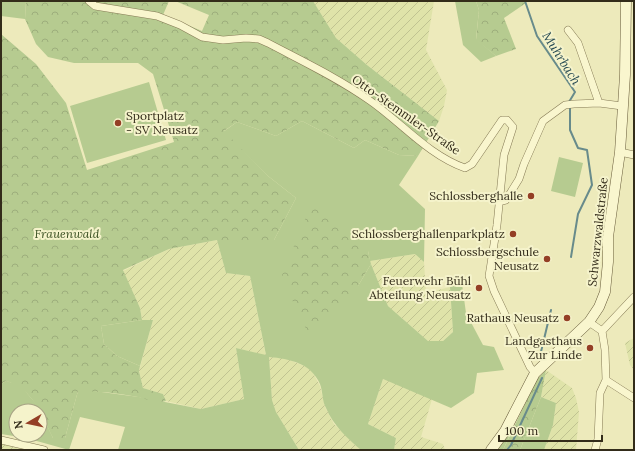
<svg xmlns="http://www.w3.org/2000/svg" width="635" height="451" viewBox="0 0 635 451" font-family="Lora,serif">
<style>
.farmland{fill:url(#farmland-furrows)}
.grass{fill:#b6cb90;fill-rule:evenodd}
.forest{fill:url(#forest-crowns)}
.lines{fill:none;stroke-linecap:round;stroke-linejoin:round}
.stream{stroke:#688b8b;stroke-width:2}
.street-casing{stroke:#857a55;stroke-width:8}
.secondary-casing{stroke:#665a39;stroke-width:11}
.street{stroke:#f9f6ce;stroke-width:7}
.secondary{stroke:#f9f6ce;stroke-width:10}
.poi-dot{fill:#943f25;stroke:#f5f3cb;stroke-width:1.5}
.labels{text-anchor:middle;stroke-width:4;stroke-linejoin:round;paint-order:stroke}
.street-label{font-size:12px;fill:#332c1a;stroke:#f5f3cb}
.poi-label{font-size:12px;fill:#332c1a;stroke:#f5f3cb;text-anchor:end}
.park-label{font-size:12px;font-style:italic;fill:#395021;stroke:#f5f3cb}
.water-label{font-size:13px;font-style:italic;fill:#294c54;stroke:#f5f3cb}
</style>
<defs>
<pattern id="farmland-furrows" width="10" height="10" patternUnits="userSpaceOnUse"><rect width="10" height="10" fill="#dfe3a9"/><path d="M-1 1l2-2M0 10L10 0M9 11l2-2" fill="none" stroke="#c0c391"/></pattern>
<pattern id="forest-crowns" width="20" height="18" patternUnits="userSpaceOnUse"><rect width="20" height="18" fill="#b6cb90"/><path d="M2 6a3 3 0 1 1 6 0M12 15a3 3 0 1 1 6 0" fill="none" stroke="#9dae7c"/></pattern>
</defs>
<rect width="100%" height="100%" fill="#edeabb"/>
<!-- farmland -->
<path class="farmland" d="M313,1H434L426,50L447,90L444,106L439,121L367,65L336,38Z
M217,240L226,273L250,276L266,356L236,348L244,399L201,409L166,401L163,394L143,388L139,371L153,320H142L140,308L123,271L169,249Z
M415,254L424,262L426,293L450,287L453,332L443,341H428L388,306L371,264L370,261Z
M634,338V370L630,365L625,343Z
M269,357L285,358L311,369L320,386L325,407L334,424L361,450H299L276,412L272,400Z
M546,370L572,388L576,398L579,412L576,450H544L553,425L556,403L541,397Z
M383,379L432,399L421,437L443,444L445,450H394L396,438L368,424Z
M1,442L32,450H1Z"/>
<!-- grass -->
<path class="grass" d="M1,1H26L25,19L1,16Z
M455,1H476L479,10L476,39L496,56L481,62L463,45Z
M149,82L166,140L87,163L70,106Z
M302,121L354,148L365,140L399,155L418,156L399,185L425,209L424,262L415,254L370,261L368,251L358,286L371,264L388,306L428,341H443L453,332L450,287L462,284L466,313L483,345L494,347L504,370L477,373L474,393L451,408L383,379L368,424L396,438L394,450H361C347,438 333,425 326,408C322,401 323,392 320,384C311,363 290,359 269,357L272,400L276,412L299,450H118L125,427L80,417L69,450L26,438L1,434V384L6,381L20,385L38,406L53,438H65L78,391H94L139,397L201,409L244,399L236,348L266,355L250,276L226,273L217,240H274L296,198L268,176L223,132L237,122L276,136ZM16,411H40V435H16Z
M559,157L583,163L575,197L551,191Z
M142,320H153L140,366L117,356L104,344L101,326Z
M541,397L556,403L553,425L544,450H520Z
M515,424L503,450H498Z"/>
<!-- forest -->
<path class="forest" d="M26,1H169L163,15L202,31L209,15L175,1H313L336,38L367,65L439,121L418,156L399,155L365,140L354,148L302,121L276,136L237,122L224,131L268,176L296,198L274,240H217L169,249L123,270L140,308L142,320L101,326L104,344L117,356L140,366L139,371L143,388L163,394L166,401C156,404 147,399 138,397C118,393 98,391 78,391L65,438H53C41,414 34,390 6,381L1,384V34L36,64L66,103L87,170L174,142L153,74L138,63H74L48,57L36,44L25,19Z
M476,1H526V3L504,18L516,49L496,56L476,40L479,10Z
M311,205H316L360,236L368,251L371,264L358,286L313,331H307L284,283L282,275Z
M546,370L541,397L520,450H503L537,379Z"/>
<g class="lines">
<!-- stream -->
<path class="stream" d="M525,1L537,36L575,92L569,102
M570,107V130L578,148L587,150L592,185L578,214L571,257
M539,360L551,310
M507,450L511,445L542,378"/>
<defs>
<path id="street" d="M89,1L95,6L157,16L180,25L202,37L223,40L246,38L259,39L268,43C302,61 338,78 369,100C401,122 428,155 465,168L472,164L502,120H507L513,127L504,155L497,225L489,276L494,291L530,367L535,373
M568,30L578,43L599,103
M620,152L634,155
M498,202L506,200L519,179L524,164L543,121L565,105L574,104L599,103L622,106
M589,322L602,331L605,350L606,380L600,393L598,439L595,450
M602,331L634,297
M606,380L634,398
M1,440L44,450"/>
<path id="secondary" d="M491,450L505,431L535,373L589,322L599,307L605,292L608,262V237L620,152L625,75L626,1"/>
</defs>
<!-- street casing -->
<use href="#street" class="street-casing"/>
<!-- secondary casing -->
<use href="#secondary" class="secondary-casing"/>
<!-- street -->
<use href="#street" class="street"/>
<!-- secondary -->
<use href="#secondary" class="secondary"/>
</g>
<!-- markers -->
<g class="poi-dot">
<circle cx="118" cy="123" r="4"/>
<circle cx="531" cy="196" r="4"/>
<circle cx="513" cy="234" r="4"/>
<circle cx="547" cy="259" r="4"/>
<circle cx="479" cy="288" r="4"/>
<circle cx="567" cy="318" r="4"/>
<circle cx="590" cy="348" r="4"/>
</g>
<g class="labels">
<!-- street labels -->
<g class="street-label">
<text transform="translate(406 115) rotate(35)" y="4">Otto-Stemmler-Straße</text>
<text transform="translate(598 232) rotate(-84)" y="4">Schwarzwaldstraße</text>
</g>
<!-- poi labels -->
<g class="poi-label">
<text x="126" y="120" text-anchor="start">Sportplatz<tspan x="126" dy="14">- SV Neusatz</tspan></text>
<text x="523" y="200">Schlossberghalle</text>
<text x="505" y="238">Schlossberghallenparkplatz</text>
<text x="539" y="256">Schlossbergschule<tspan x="539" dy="14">Neusatz</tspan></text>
<text x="471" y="285">Feuerwehr Bühl<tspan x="471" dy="14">Abteilung Neusatz</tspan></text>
<text x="559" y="322">Rathaus Neusatz</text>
<text x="582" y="345">Landgasthaus<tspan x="582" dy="14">Zur Linde</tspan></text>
</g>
<!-- park labels -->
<g class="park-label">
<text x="67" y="238">Frauenwald</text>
</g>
<!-- water labels -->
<g class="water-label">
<text transform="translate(562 58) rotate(58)" y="5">Muhrbach</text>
</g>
</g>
<!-- border -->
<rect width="635" height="451" fill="none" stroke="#332c1a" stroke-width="4"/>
<!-- north arrow -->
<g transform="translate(28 423) rotate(261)"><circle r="19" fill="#f5f3cb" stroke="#a7a384"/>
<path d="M0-3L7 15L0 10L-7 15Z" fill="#943f25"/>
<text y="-6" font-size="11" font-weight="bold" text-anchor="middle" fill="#332c1a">N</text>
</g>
<!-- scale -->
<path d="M499 435v6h103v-6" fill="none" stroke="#332c1a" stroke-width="2"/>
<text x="505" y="435" font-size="12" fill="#332c1a" stroke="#f5f3cb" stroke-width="3" paint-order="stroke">100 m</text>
</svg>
